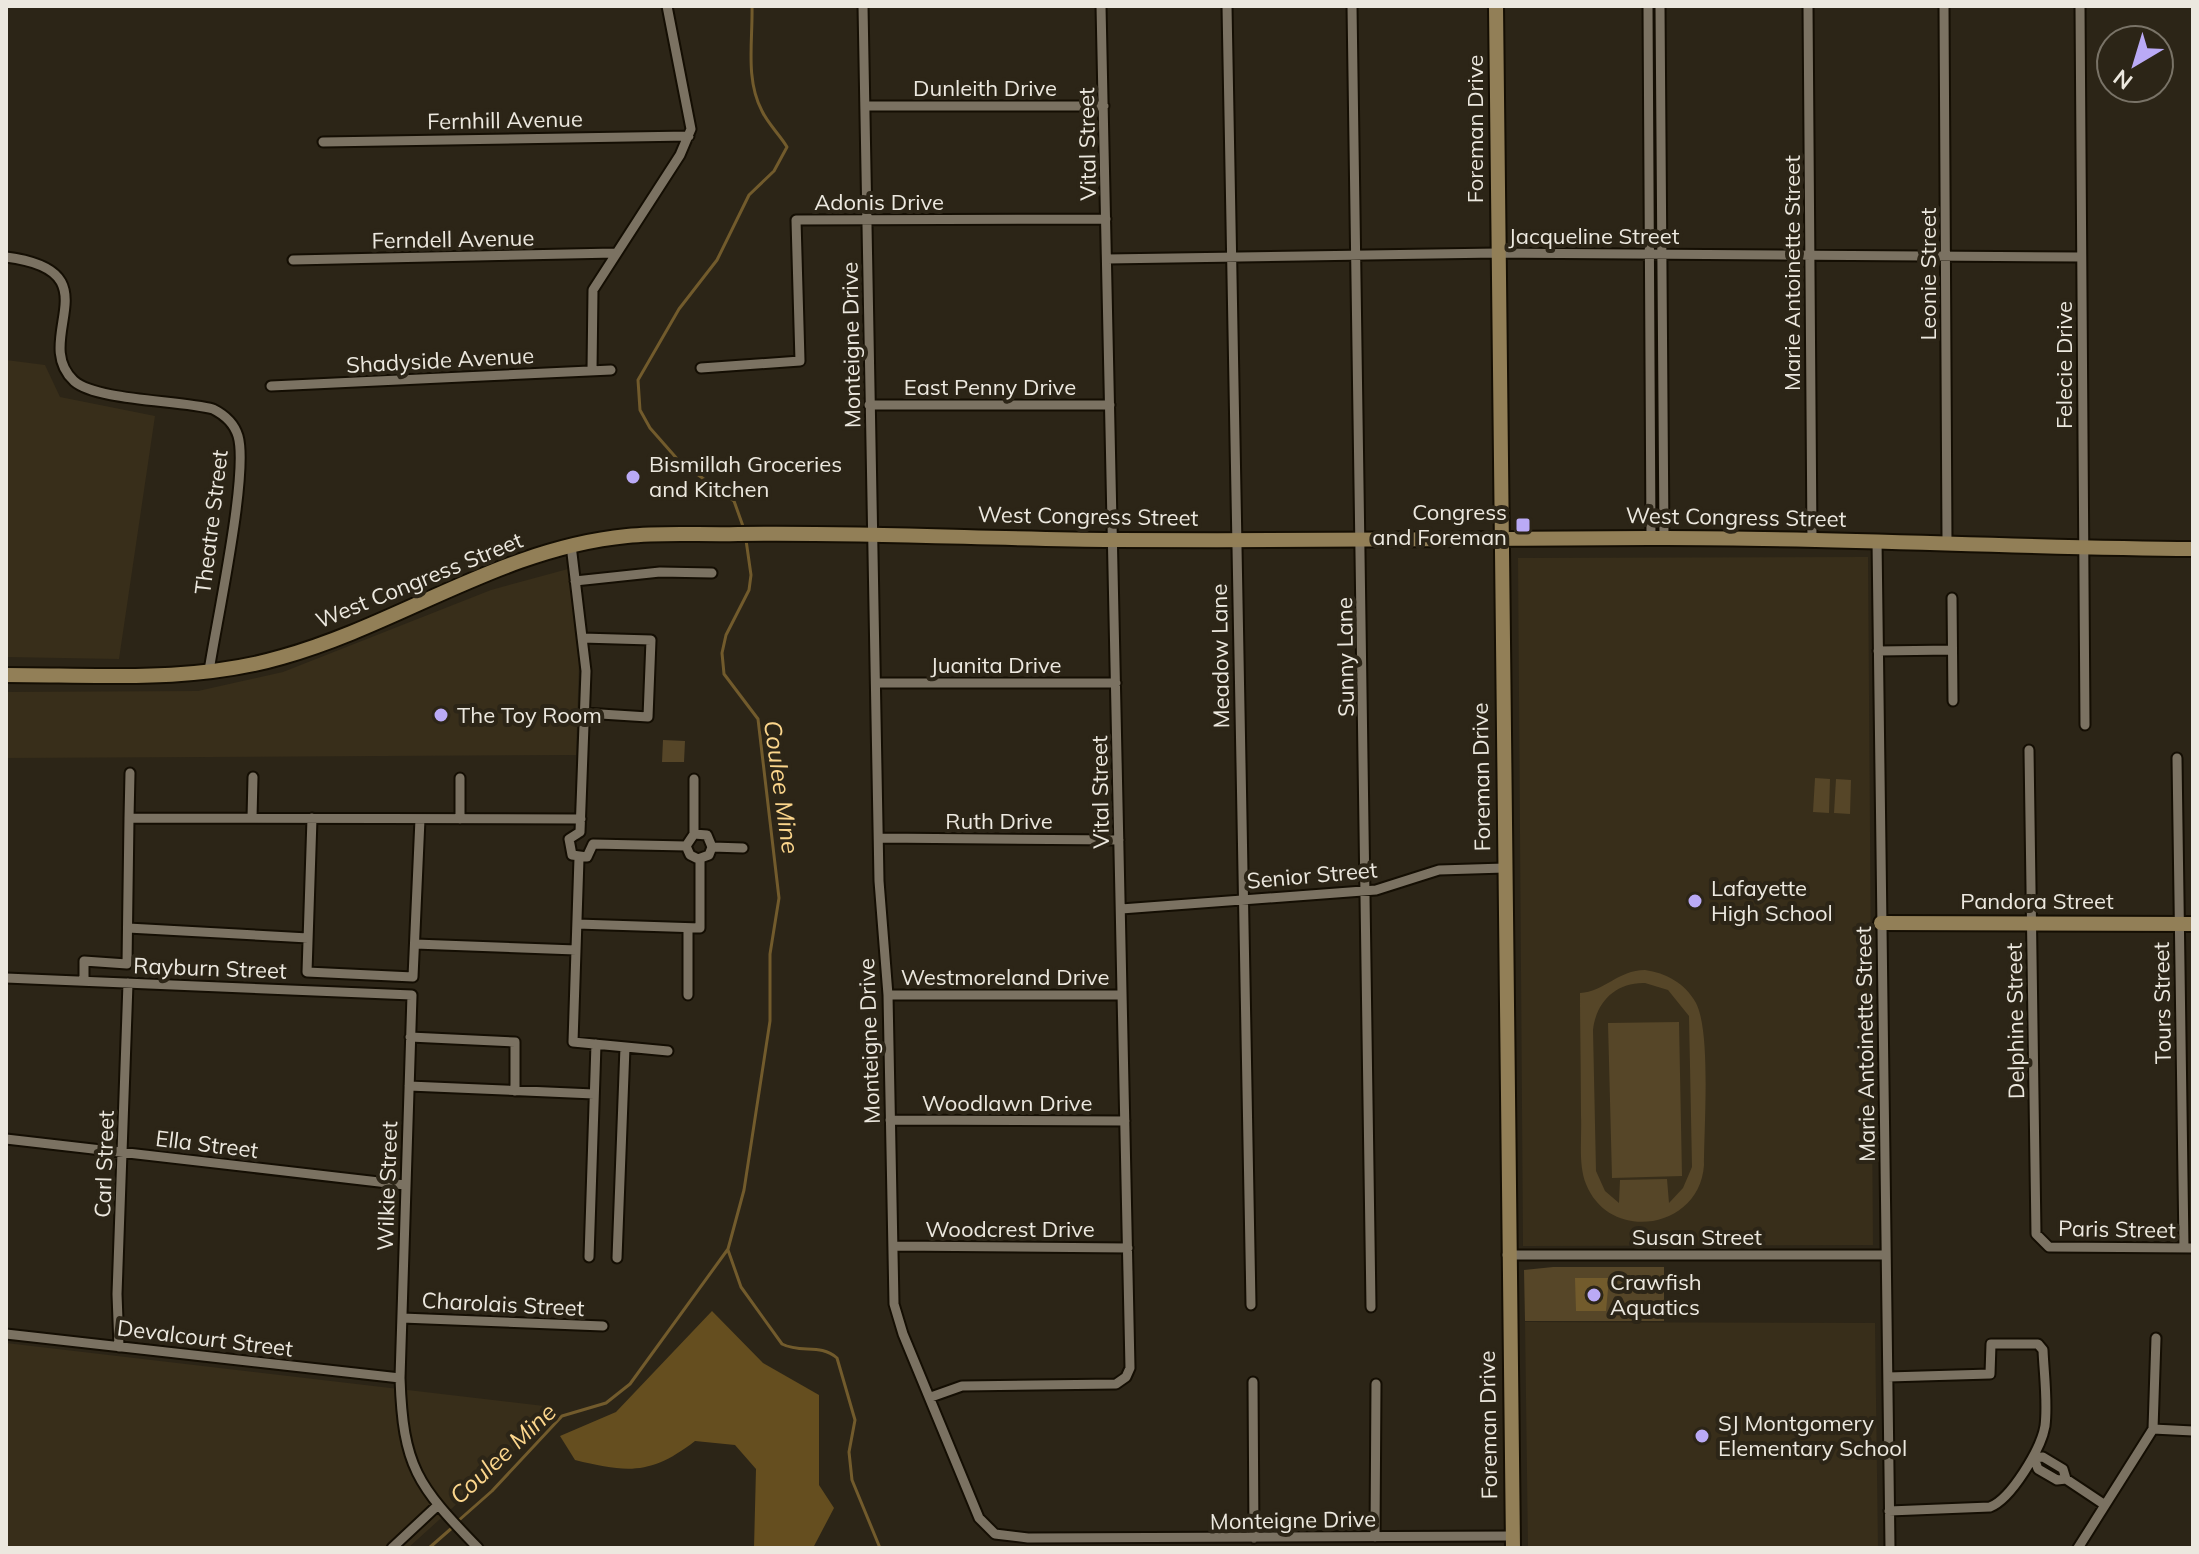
<svg xmlns="http://www.w3.org/2000/svg" width="2199" height="1554" viewBox="0 0 2199 1554" font-family="Mulish,sans-serif">
<style>
.built{fill:#382e1a}
.green{fill:#564628;fill-rule:evenodd}
.forest{fill:#654e1f}
.water{fill:#725b2c}
.lines{fill:none;stroke-linecap:round;stroke-linejoin:round}
.stream{stroke:#725b2c;stroke-width:3}
.street-casing{stroke:#140e03;stroke-width:13}
.secondary-casing{stroke:#140e03;stroke-width:18}
.street{stroke:#7b7262;stroke-width:9}
.secondary{stroke:#927f57;stroke-width:14}
.poi-dot{fill:#baaaf6;stroke:#2c2517;stroke-width:3}
.labels{text-anchor:middle;stroke-width:8;stroke-linejoin:round;paint-order:stroke}
.street-label{font-size:22px;fill:#ece8df;stroke:#2c2517}
.poi-label{font-size:22px;fill:#ece8df;stroke:#2c2517;text-anchor:start}
.water-label{font-size:24px;font-style:italic;fill:#fcd68c;stroke:#2c2517}
</style>
<rect width="100%" height="100%" fill="#2c2517"/>
<!-- built -->
<path class="built" d="M6,360L45,365L60,397L155,416L119,659L6,657Z
M1868,557L1873,1245L1523,1246L1518,558Z
M568,569L579,662L576,755L6,758V692L198,691L283,672L491,590Z
M1525,1322L1875,1323L1878,1548H1528Z
M6,1343L544,1406L512,1454L408,1548H6Z"/>
<!-- green -->
<path class="green" d="M663,740L685,741L684,762H662Z
M1815,778L1830,779L1829,813L1813,812Z
M1836,779L1851,780L1850,814L1834,813Z
M1645,970C1666,973 1685,983 1696,1003C1711,1032 1704,1127 1704,1165C1700,1229 1610,1244 1586,1184C1578,1164 1582,1138 1581,1116C1581,1075 1580,1034 1580,993C1604,992 1618,970 1645,970ZM1645,983L1668,990L1689,1016L1692,1167L1683,1188L1669,1203L1667,1179L1620,1180L1619,1203L1605,1191L1596,1171L1593,1030C1596,1002 1616,982 1645,983Z
M1679,1022L1682,1176L1612,1178L1608,1023Z
M1553,1267H1664V1321H1525L1524,1270Z"/>
<!-- forest -->
<path class="forest" d="M712,1311L763,1363L819,1395V1485L834,1508L813,1548H754L756,1469L735,1445L695,1441C651,1475 628,1473 575,1460L560,1436L616,1412Z"/>
<!-- water -->
<path class="water" d="M1575,1278H1609L1606,1311H1576Z"/>
<g class="lines">
<!-- stream -->
<path class="stream" d="M744,529L734,501L679,461L650,428L640,410L638,380L679,309L717,260L749,195L774,171L787,147C780,135 768,124 762,111C745,79 753,40 752,6
M728,1250L741,1287L782,1344C801,1354 820,1343 837,1358L855,1420L849,1452L852,1480L880,1548
M458,1521L492,1491L562,1416L606,1403L630,1384L728,1249L744,1190L770,1021V954L779,898L758,719L724,674L722,653L726,635L749,590L751,575L746,540
M429,1548L453,1527"/>
<defs>
<path id="street" d="M863,6L879,881L888,995L894,1304L903,1334L979,1518L995,1534L1028,1538L1512,1536
M1227,6L1251,1305
M1352,6L1371,1307
M1648,6L1651,538
M1660,6L1664,538
M1808,6L1812,540
M1944,6L1947,541
M2080,6L2085,725
M865,106H1104
M323,142L689,136
M6,257C117,271 29,339 74,381C97,401 180,400 213,409C225,415 234,423 238,436C249,473 216,624 209,671
M1107,259L1497,253L2081,257
M293,260L615,253
M701,368L800,361L796,220L1106,219
M592,370L593,290L680,155L691,129L667,6
M271,386L611,370
M869,405H1110
M1877,540L1890,1548
M571,545L586,671L580,832
M575,581L660,572L712,573
M1952,598L1953,701
M582,638L651,640L648,717L585,713
M1878,651L1952,650
M876,683H1116
M2029,750L2036,1234L2049,1247L2193,1248
M2177,758L2184,1248
M130,773L129,818L581,819
M460,778V819
M252,818L253,777
M312,818L307,972L413,977L420,819
M580,832L569,839L572,855L587,857L593,844
M694,834L707,835L712,847
M879,838L1119,840
M593,844L686,846
M686,846L694,834V779
M686,846L690,855L698,859L709,855L712,847
M712,847L743,848
M579,858L573,1042L668,1051
M1121,909L1376,890L1439,870L1505,868
M577,924L700,928V859
M128,928L308,938
M688,928V995
M415,944L576,950
M6,978L412,995L400,1378C403,1467 417,1485 478,1548
M84,981V961L127,964L129,818
M888,995H1122
M410,1037L515,1042V1091
M409,1086L594,1094
M890,1120L1125,1121
M6,1139L405,1185
M893,1246L1128,1248
M1507,1255H1886
M589,1257L596,1044
M617,1258L625,1047
M402,1318L603,1326
M6,1334L400,1378
M119,1347L117,1294L128,983
M1888,1377L1990,1374L1991,1344H2038L2043,1350C2044,1374 2048,1402 2045,1426C2041,1449 2011,1499 1990,1507L1889,1511
M1253,1382L1254,1538
M931,1397L962,1386L1116,1384L1126,1377L1130,1368L1101,6
M2153,1429L2156,1338
M2066,1479L2063,1469L2043,1457L2034,1458L2038,1469L2057,1480L2066,1479L2105,1505
M1375,1537L1376,1384
M392,1548L437,1506
M2078,1548L2153,1429L2193,1431"/>
<path id="secondary" d="M1496,6L1513,1548
M6,675C98,675 193,683 282,657C400,624 502,548 627,536C663,532 701,535 738,534C864,532 989,539 1115,540C1293,541 1471,539 1649,538C1830,537 2012,548 2193,549
M1881,923L2193,924"/>
</defs>
<!-- street casing -->
<use href="#street" class="street-casing"/>
<!-- secondary casing -->
<use href="#secondary" class="secondary-casing"/>
<!-- street -->
<use href="#street" class="street"/>
<!-- secondary -->
<use href="#secondary" class="secondary"/>
</g>
<!-- markers -->
<g class="poi-dot">
<circle cx="633" cy="477" r="8"/>
<rect x="1515" y="517" width="16" height="16" rx="4"/>
<circle cx="441" cy="715" r="8"/>
<circle cx="1695" cy="901" r="8"/>
<circle cx="1594" cy="1295" r="8"/>
<circle cx="1702" cy="1436" r="8"/>
</g>
<g class="labels">
<!-- street labels -->
<g class="street-label">
<text x="985" y="96">Dunleith Drive</text>
<text transform="translate(505 120) rotate(-1)" y="8">Fernhill Avenue</text>
<text transform="translate(1475 129) rotate(-90)" y="8">Foreman Drive</text>
<text transform="translate(1087 144) rotate(-91)" y="8">Vital Street</text>
<text x="879" y="210">Adonis Drive</text>
<text x="1594" y="244">Jacqueline Street</text>
<text transform="translate(453 239) rotate(-1)" y="8">Ferndell Avenue</text>
<text transform="translate(1792 273) rotate(-90)" y="8">Marie Antoinette Street</text>
<text transform="translate(1928 274) rotate(-90)" y="8">Leonie Street</text>
<text transform="translate(851 345) rotate(-91)" y="8">Monteigne Drive</text>
<text transform="translate(440 360) rotate(-3)" y="8">Shadyside Avenue</text>
<text transform="translate(2064 365) rotate(-90)" y="8">Felecie Drive</text>
<text x="990" y="395">East Penny Drive</text>
<text transform="translate(1088 516) rotate(1)" y="8">West Congress Street</text>
<text transform="translate(1736 517) rotate(1)" y="8">West Congress Street</text>
<text transform="translate(211 522) rotate(-83)" y="8">Theatre Street</text>
<text transform="translate(419 580) rotate(-22)" y="8">West Congress Street</text>
<text transform="translate(1220 656) rotate(-91)" y="8">Meadow Lane</text>
<text transform="translate(1345 657) rotate(-91)" y="8">Sunny Lane</text>
<text x="996" y="673">Juanita Drive</text>
<text transform="translate(1481 777) rotate(-91)" y="8">Foreman Drive</text>
<text transform="translate(1100 792) rotate(-91)" y="8">Vital Street</text>
<text x="999" y="829">Ruth Drive</text>
<text transform="translate(1312 875) rotate(-5)" y="8">Senior Street</text>
<text x="2037" y="909">Pandora Street</text>
<text transform="translate(210 968) rotate(2)" y="8">Rayburn Street</text>
<text x="1005" y="985">Westmoreland Drive</text>
<text transform="translate(2162 1003) rotate(-91)" y="8">Tours Street</text>
<text transform="translate(2015 1021) rotate(-91)" y="8">Delphine Street</text>
<text transform="translate(869 1041) rotate(-92)" y="8">Monteigne Drive</text>
<text transform="translate(1865 1044) rotate(-91)" y="8">Marie Antoinette Street</text>
<text x="1007" y="1111">Woodlawn Drive</text>
<text transform="translate(207 1144) rotate(7)" y="8">Ella Street</text>
<text transform="translate(104 1164) rotate(-88)" y="8">Carl Street</text>
<text transform="translate(387 1186) rotate(-88)" y="8">Wilkie Street</text>
<text x="1010" y="1237">Woodcrest Drive</text>
<text transform="translate(2117 1229) rotate(1)" y="8">Paris Street</text>
<text x="1697" y="1245">Susan Street</text>
<text transform="translate(503 1304) rotate(3)" y="8">Charolais Street</text>
<text transform="translate(205 1338) rotate(7)" y="8">Devalcourt Street</text>
<text transform="translate(1488 1425) rotate(-91)" y="8">Foreman Drive</text>
<text transform="translate(1293 1520) rotate(-1)" y="8">Monteigne Drive</text>
</g>
<!-- poi labels -->
<g class="poi-label">
<text x="649" y="472">Bismillah Groceries<tspan x="649" dy="25">and Kitchen</tspan></text>
<text x="1507" y="520" text-anchor="end">Congress<tspan x="1507" dy="25">and Foreman</tspan></text>
<text x="457" y="723">The Toy Room</text>
<text x="1711" y="896">Lafayette<tspan x="1711" dy="25">High School</tspan></text>
<text x="1610" y="1290">Crawfish<tspan x="1610" dy="25">Aquatics</tspan></text>
<text x="1718" y="1431">SJ Montgomery<tspan x="1718" dy="25">Elementary School</tspan></text>
</g>
<!-- water labels -->
<g class="water-label">
<text transform="translate(781 787) rotate(82)" y="8">Coulee Mine</text>
<text transform="translate(503 1454) rotate(-43)" y="8">Coulee Mine</text>
</g>
</g>
<!-- border -->
<rect width="2199" height="1554" fill="none" stroke="#ece8df" stroke-width="16"/>
<!-- north arrow -->
<g transform="translate(2135 64) rotate(218)"><circle r="38" fill="#2c2517" stroke="#797367" stroke-width="2"/>
<path d="M0-6L14 30L0 20L-14 30Z" fill="#baaaf6"/>
<text y="-12" font-size="22" font-weight="bold" text-anchor="middle" fill="#ece8df">N</text>
</g>
</svg>
